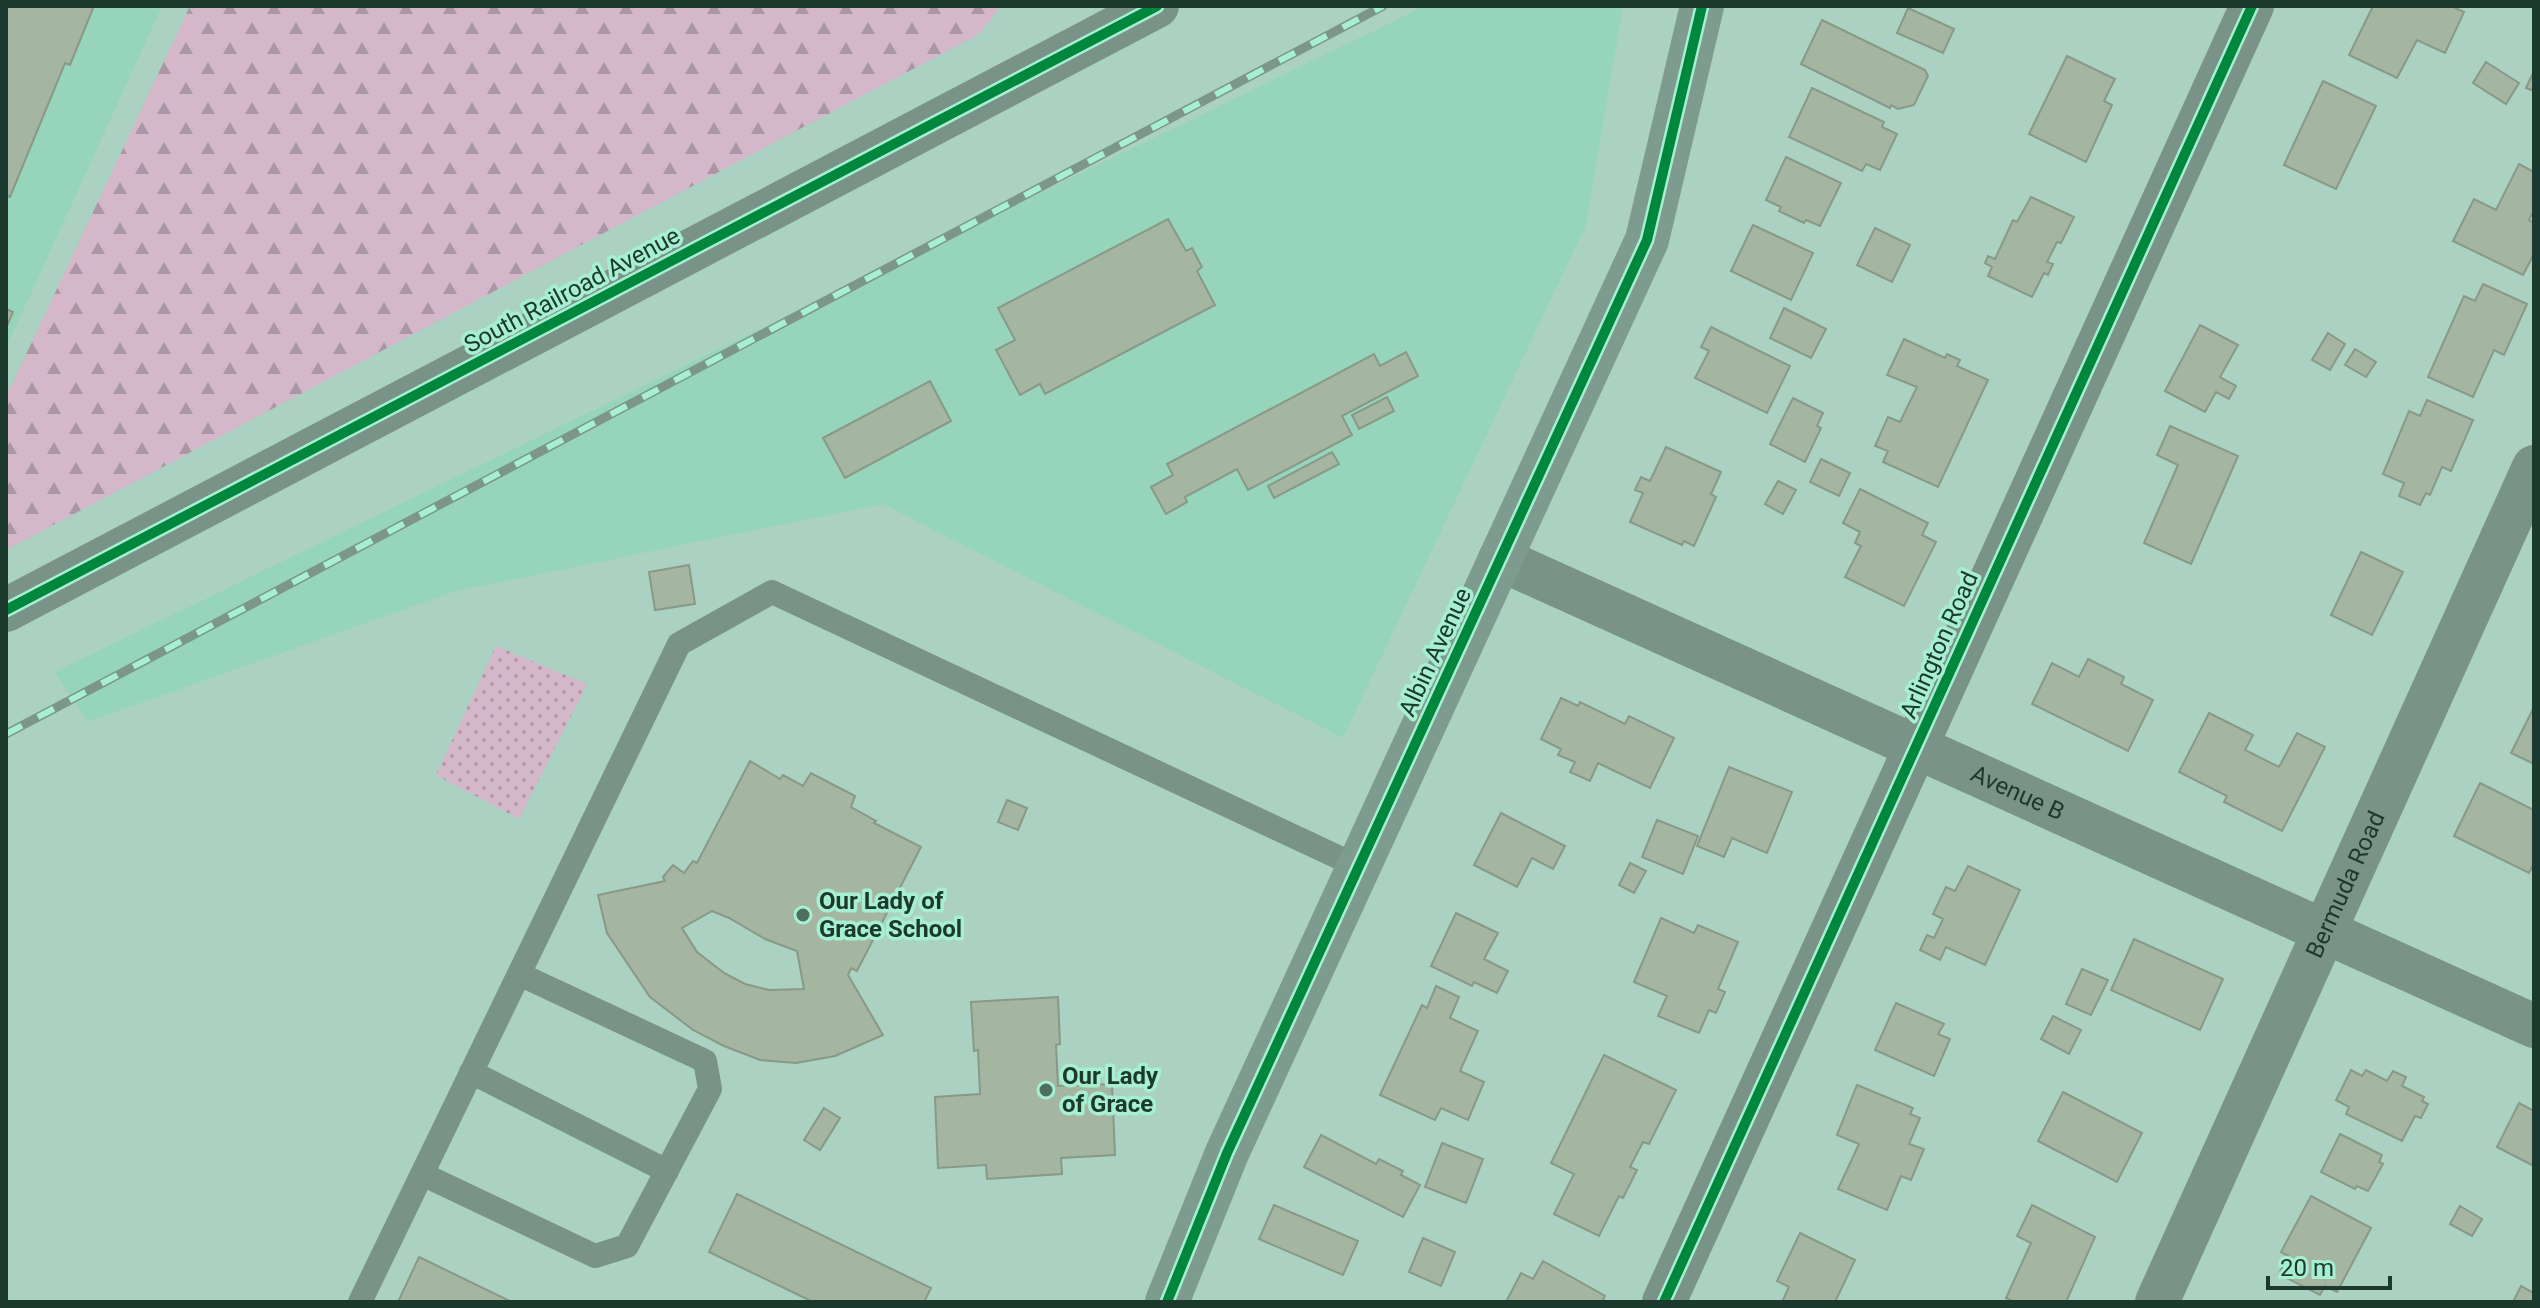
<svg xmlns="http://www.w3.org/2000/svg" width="2540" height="1308" viewBox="0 0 2540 1308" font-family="Roboto,sans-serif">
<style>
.built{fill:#96d5bc}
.forest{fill:url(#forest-firs)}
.park{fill:url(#park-dots)}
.building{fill:#a4b6a2;stroke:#889987;stroke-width:2;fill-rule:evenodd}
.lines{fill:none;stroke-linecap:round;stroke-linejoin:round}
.lane{stroke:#7a9389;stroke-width:24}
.street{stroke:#7a9389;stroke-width:44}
.secondary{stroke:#7e9b8f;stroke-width:44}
.rail-casing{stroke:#7c968b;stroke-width:9}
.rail{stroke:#a6efd1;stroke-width:6;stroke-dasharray:18;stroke-linecap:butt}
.cycleway-casing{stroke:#a6efd1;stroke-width:15}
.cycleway{stroke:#00873e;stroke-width:10}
.poi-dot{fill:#4d6e61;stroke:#a6efd1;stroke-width:3}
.labels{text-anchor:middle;stroke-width:7;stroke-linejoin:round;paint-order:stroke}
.street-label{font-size:24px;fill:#1b392d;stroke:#a6efd1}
.poi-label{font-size:24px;font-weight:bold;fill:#1b392d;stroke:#a6efd1;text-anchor:start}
</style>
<defs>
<pattern id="forest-firs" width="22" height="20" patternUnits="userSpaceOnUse" patternTransform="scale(2)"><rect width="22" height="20" fill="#d4b7c9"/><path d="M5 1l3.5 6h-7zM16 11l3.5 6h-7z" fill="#ab96a4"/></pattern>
<pattern id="park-dots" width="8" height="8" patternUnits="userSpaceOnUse" patternTransform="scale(2)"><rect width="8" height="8" fill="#d4b7c9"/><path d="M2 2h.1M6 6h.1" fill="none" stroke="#ab96a4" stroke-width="1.8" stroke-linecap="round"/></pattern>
</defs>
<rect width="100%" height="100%" fill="#aad1c1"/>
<!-- built -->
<path class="built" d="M6,6H162L6,348Z
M1425,6H1623L1586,225L1343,738L883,504L456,591L87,722L55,672Z"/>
<!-- forest -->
<path class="forest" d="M190,6H1001L979,34L6,550V397Z"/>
<!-- park -->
<path class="park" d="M496,646L587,684L519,819L436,775Z"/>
<!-- building -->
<path class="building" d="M6,6H94L70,65L65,63L10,197L7,196L6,198Z
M2373,6H2451L2464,12L2445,53L2417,40L2397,78L2349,55Z
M1908,8L1954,29L1943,53L1897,33Z
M1822,20L1925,70L1928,76L1914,105L1898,109L1891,105L1890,108L1801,64Z
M2067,56L2115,79L2104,101L2112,105L2086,162L2029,134Z
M2486,62L2519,83L2506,104L2473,83Z
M2534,71V91L2526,88Z
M2323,81L2376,106L2336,189L2284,165Z
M1812,88L1884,122L1882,127L1897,134L1880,170L1866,164L1862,171L1789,137Z
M1786,157L1841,183L1820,226L1806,220L1804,223L1779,211L1781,207L1766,200Z
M2519,164L2534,172V210L2529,220L2534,223V254L2523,275L2453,241L2474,199L2496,210Z
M2031,197L2074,217L2061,243L2057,242L2047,262L2053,264L2048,275L2044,273L2032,297L1988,276L1992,267L1985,263L1988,256L1995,259L2013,220L2017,222Z
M1168,219L1186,251L1192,248L1202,267L1197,271L1215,305L1045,394L1040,384L1020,395L996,350L1015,340L998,308Z
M1753,225L1813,253L1791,300L1731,271Z
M1875,228L1910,245L1892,282L1857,265Z
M2483,284L2527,304L2504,355L2494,350L2473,397L2428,377L2464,296L2475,301Z
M1784,308L1826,329L1811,358L1770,338Z
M6,309L13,312L6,328Z
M2200,325L2238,345L2220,377L2236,386L2229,399L2216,392L2205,412L2165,391Z
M1711,327L1790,366L1767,413L1695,378L1709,351L1701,347Z
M2328,333L2345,344L2330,370L2312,360Z
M1904,339L1945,358L1947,354L1960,360L1957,366L1988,380L1938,487L1883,462L1888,451L1875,446L1888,417L1900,422L1917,387L1887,375Z
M2355,349L2376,362L2366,377L2345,365Z
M1406,352L1418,376L1342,416L1352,435L1248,490L1237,469L1185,497L1187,502L1166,514L1151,487L1173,475L1167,464L1374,354L1380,366Z
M930,381L951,421L845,478L823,438Z
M1387,397L1394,411L1359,429L1352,415Z
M1793,398L1823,413L1817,426L1821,428L1805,462L1770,444Z
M2427,400L2473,420L2451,471L2442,467L2430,495L2426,493L2420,505L2399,496L2404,483L2383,474L2409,411L2420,416Z
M2170,426L2238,456L2191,564L2144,543L2178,465L2157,455Z
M1666,447L1721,472L1711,494L1716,497L1694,546L1684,541L1682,545L1630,522L1643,493L1635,490L1641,477L1650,481Z
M1332,452L1339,464L1274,498L1268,486Z
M1821,459L1850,473L1839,496L1810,482Z
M1778,481L1796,490L1783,514L1765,504Z
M1860,489L1928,523L1922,535L1936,542L1904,606L1845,577L1861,546L1855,543L1860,532L1843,523Z
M2361,552L2403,572L2372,635L2331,615Z
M689,565L695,604L655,610L649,572Z
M2088,659L2124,677L2121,684L2153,700L2128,751L2032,704L2052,663L2079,677Z
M1561,698L1578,706L1580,702L1625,724L1629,716L1674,738L1650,788L1598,763L1590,781L1570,772L1575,762L1558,755L1561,749L1541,739Z
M2534,707V764L2511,753Z
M2209,713L2253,735L2245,750L2279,767L2297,733L2325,747L2282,831L2224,802L2227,796L2179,772Z
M750,761L780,779L783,775L803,786L811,773L855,796L851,807L876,821L874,823L921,847L857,971L851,968L848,975L883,1035L835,1056L796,1063L760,1060L724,1046L693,1030L650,997L607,933L598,895L665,881L663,877L673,865L684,873L693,861L697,863ZM712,911L729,918L765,939L797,951L804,989L769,990L745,984L724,973L697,952L682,928Z
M1729,767L1792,792L1767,853L1732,838L1724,857L1697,846Z
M2480,783L2534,810V863L2529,873L2454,836Z
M1007,800L1027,808L1018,830L998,822Z
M1501,813L1565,846L1553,869L1532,858L1517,887L1474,865Z
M1657,820L1698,836L1683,874L1642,857Z
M1630,863L1646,871L1634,893L1619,885Z
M1968,866L2020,890L1985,965L1946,947L1940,960L1920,950L1927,935L1934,938L1943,919L1933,914L1946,887L1955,891Z
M1456,913L1498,933L1484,959L1508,971L1497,993L1474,982L1472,986L1431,966Z
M1661,918L1694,933L1698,925L1738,942L1718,989L1725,992L1716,1013L1709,1010L1699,1033L1658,1016L1667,996L1634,982Z
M2134,939L2223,979L2200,1030L2111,990Z
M2082,969L2108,980L2091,1015L2066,1004Z
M1436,986L1459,997L1450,1018L1478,1031L1460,1071L1484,1082L1468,1120L1441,1108L1435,1120L1380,1095L1422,1005L1427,1008Z
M1058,997L1060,1044L1056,1045L1058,1086L1112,1084L1115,1155L1061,1158L1062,1174L987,1179L986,1165L938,1168L935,1097L980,1094L978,1050L974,1051L971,1002Z
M1896,1003L1944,1024L1938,1034L1950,1039L1934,1076L1875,1050Z
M2053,1016L2081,1030L2069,1054L2041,1039Z
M1604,1055L1676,1090L1649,1144L1643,1142L1630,1167L1637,1170L1623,1198L1619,1196L1599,1236L1554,1214L1574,1174L1551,1163Z
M2351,1070L2362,1076L2366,1070L2387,1081L2393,1071L2406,1077L2402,1086L2424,1097L2422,1101L2428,1104L2421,1118L2415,1116L2402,1141L2346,1114L2349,1107L2336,1100Z
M1857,1085L1913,1108L1910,1114L1920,1118L1909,1144L1924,1149L1911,1180L1901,1176L1887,1210L1838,1189L1859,1144L1837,1135Z
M2063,1092L2142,1133L2117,1182L2038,1141Z
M2519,1103L2534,1111V1166L2497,1147Z
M824,1108L840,1118L820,1150L804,1140Z
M2340,1134L2382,1155L2379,1162L2383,1164L2368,1191L2357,1186L2355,1189L2321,1172Z
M1321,1135L1376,1164L1379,1159L1403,1171L1401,1175L1420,1185L1403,1217L1304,1167Z
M1442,1143L1483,1159L1466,1203L1425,1187Z
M737,1194L931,1288L924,1302H813L709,1252Z
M2311,1196L2371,1228L2337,1292L2325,1286L2320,1295L2279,1274L2288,1256L2281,1252Z
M1274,1205L1358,1241L1343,1275L1259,1239Z
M2032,1205L2095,1237L2066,1302H2014L2006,1298L2031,1243L2017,1236Z
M2460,1206L2482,1219L2472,1236L2450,1224Z
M1800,1233L1855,1260L1835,1302H1782L1789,1287L1777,1281Z
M1423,1238L1455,1252L1441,1286L1409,1272Z
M419,1257L512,1302H398Z
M1543,1261L1605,1296L1602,1302H1506L1521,1273L1533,1279Z
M2521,1286L2534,1293V1302H2513Z"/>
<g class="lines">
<!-- lane -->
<path class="lane" d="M471,1072L667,1171
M422,1174L595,1256L627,1246L710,1089L705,1061L519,974
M360,1302L679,644L772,592L1359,867"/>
<!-- street -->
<g class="street">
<path id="s1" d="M1500,559L2534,1026"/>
<path d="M6,610L1157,6"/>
<path d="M1664,1302L2252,6"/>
<path id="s2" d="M2157,1302L2534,467"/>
</g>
<!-- secondary -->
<path class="secondary" d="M1167,1302L1227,1153L1647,240L1702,6"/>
<defs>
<path id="rail" d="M6,734L1383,6"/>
</defs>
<!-- rail casing -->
<use href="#rail" class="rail-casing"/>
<!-- rail -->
<use href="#rail" class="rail"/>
<defs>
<path id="cycleway" d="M6,610L1157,6
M1167,1302L1227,1153L1647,240L1702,6
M1664,1302L2252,6"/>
</defs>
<!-- cycleway casing -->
<use href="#cycleway" class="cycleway-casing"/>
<!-- cycleway -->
<use href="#cycleway" class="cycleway"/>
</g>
<!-- markers -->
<g class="poi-dot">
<circle cx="803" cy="915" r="8"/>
<circle cx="1046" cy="1090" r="8"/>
</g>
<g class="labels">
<!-- street labels -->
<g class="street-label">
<text transform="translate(572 290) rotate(-28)" y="8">South Railroad Avenue</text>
<text transform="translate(1939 645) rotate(-66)" y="8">Arlington Road</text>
<text transform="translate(1435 652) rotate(-65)" y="8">Albin Avenue</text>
<text dy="8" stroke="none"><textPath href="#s1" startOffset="568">Avenue B</textPath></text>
<text dy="8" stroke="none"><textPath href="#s2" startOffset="458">Bermuda Road</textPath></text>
</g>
<!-- poi labels -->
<g class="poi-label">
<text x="819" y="909">Our Lady of<tspan x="819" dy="28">Grace School</tspan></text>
<text x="1062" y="1084">Our Lady<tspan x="1062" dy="28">of Grace</tspan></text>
</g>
</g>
<!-- border -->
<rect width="2540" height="1308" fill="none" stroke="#1b392d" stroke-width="16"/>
<!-- scale -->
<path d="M2268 1276v12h122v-12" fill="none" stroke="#1b392d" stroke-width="4"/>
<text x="2280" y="1276" font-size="24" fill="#1b392d" stroke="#a6efd1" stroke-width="6" paint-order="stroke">20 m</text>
</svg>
